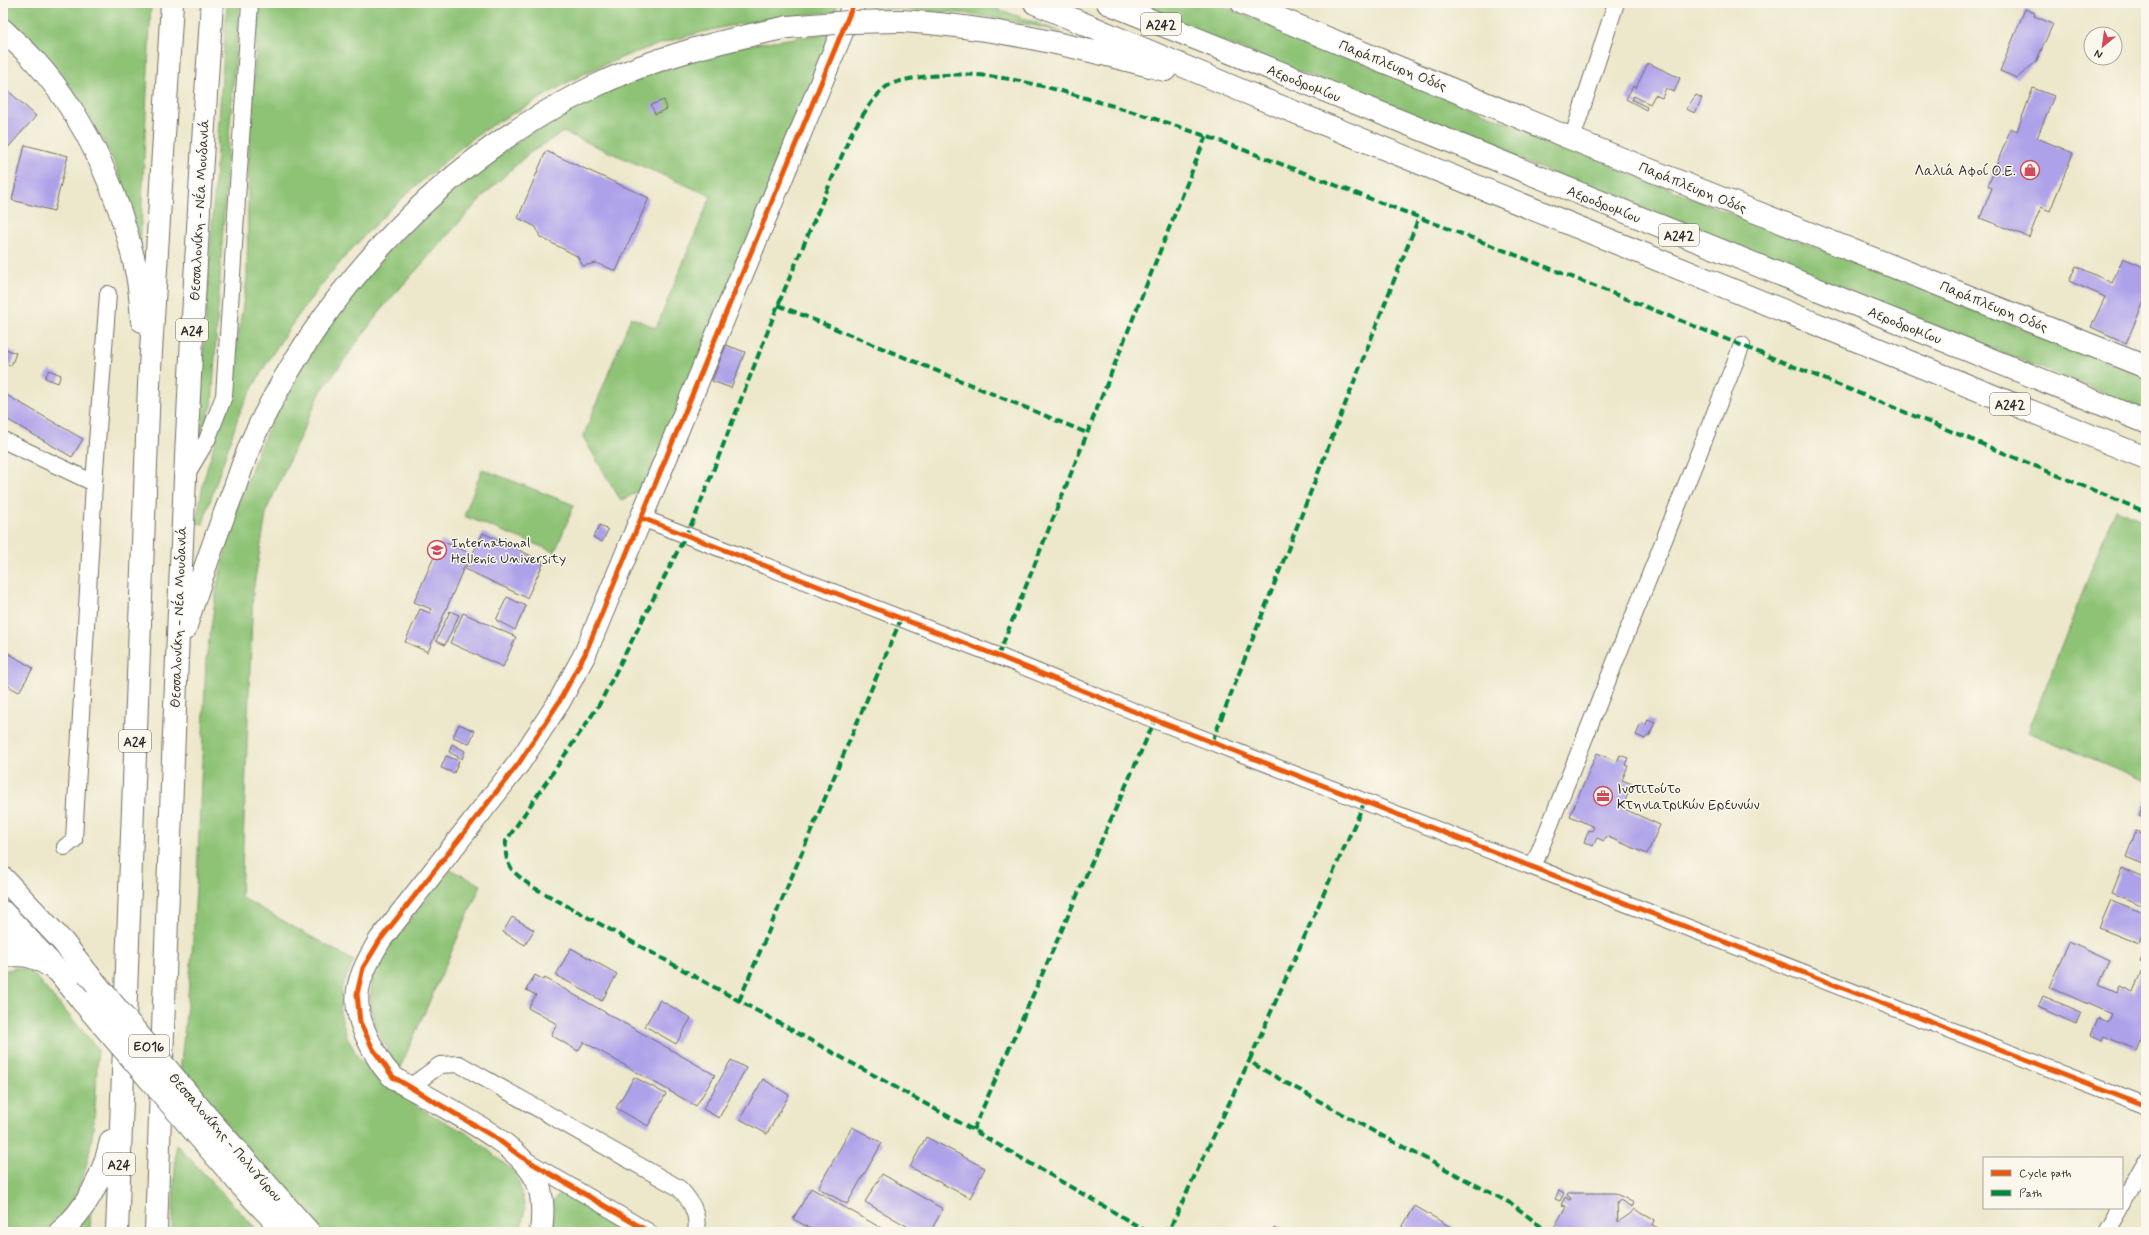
<svg xmlns="http://www.w3.org/2000/svg" width="2149" height="1235" viewBox="0 0 2149 1235" font-family="Mynerve,sans-serif">
<style>
.green{fill:#8ec376;stroke:#5c7750}
.building{fill:#ada1ea}
.lines{fill:none;stroke-linecap:round;stroke-linejoin:round}
.street-casing{stroke:#6f6d63;stroke-width:18}
.secondary-casing{stroke:#6f6d63;stroke-width:24}
.primary-casing{stroke:#6f6d63;stroke-width:24}
.highway-casing{stroke:#6f6d63;stroke-width:24}
.street{stroke:#fff;stroke-width:16}
.secondary{stroke:#fff;stroke-width:22}
.primary{stroke:#fff;stroke-width:22}
.highway{stroke:#fff;stroke-width:22}
.primary-bridge-casing{stroke:#6f6d63;stroke-width:24;stroke-linecap:butt}
.highway-bridge-casing{stroke:#6f6d63;stroke-width:24;stroke-linecap:butt}
.primary-bridge{stroke:#fff;stroke-width:22}
.highway-bridge{stroke:#fff;stroke-width:22}
.quiet{stroke:#00873e;stroke-width:4;stroke-dasharray:8 4;stroke-linecap:butt}
.cycleway-casing{stroke:#fbf7ec;stroke-width:8}
.cycleway{stroke:#e8590c;stroke-width:5}
.labels{text-anchor:middle;stroke-width:3;stroke-linejoin:round;paint-order:stroke}
.shield{fill:#fbf7ec;stroke:#696865;stroke-width:1}
.shield-label{font-size:13px;font-weight:bold;fill:#2b2b2b}
.street-label{font-size:14px;fill:#2b2b2b;stroke:#fbf7ec}
.poi-label{font-size:14px;fill:#2b2b2b;stroke:#fbf7ec;text-anchor:start}
</style>
<rect width="100%" height="100%" fill="#fbf7ec"/>
<filter id="ink" filterUnits="userSpaceOnUse"><feTurbulence type="fractalNoise" baseFrequency=".025" numOctaves="2"/><feDisplacementMap in="SourceGraphic" scale="8" xChannelSelector="R" yChannelSelector="G"/><feConvolveMatrix kernelMatrix="1 2 1 2 8 2 1 2 1" color-interpolation-filters="sRGB"/></filter>
<filter id="wash" filterUnits="userSpaceOnUse"><feTurbulence type="fractalNoise" baseFrequency=".012" numOctaves="4" result="noise"/><feDisplacementMap in="SourceGraphic" scale="16" xChannelSelector="R" yChannelSelector="G"/><feGaussianBlur stdDeviation="0.9" result="paint"/><feColorMatrix in="noise" values="0 0 0 0 0 0 0 0 0 0 0 0 0 0 0 0 0 1.4 0 .05"/><feComposite in="paint" operator="in"/></filter>
<g filter="url(#wash)">
<rect width="100%" height="100%" fill="#ede7cb"/>
<!-- green -->
<path class="green" d="M3,3H151L139,270C134,238 130,204 119,174C97,120 49,50 3,14Z
M227,3H240L228,148L212,405L200,438V402Z
M260,3H838L835,12C748,18 660,37 582,75C564,84 546,95 529,105C514,113 498,121 483,131C467,142 451,156 436,169C357,234 291,313 244,404C237,416 234,432 229,445C220,471 211,497 203,524L196,523L204,479L228,399L247,280L249,134Z
M872,3H982L1061,32L1004,19L961,13L870,8Z
M1139,3H1216L1756,224L2146,377V410L1184,26Z
M835,32L646,487L621,501L583,437L631,317L656,328L711,196L563,132L527,155L486,193L383,307L320,393L267,509L253,591L241,897L354,961L342,986L340,1012L347,1037L359,1059L378,1079L428,1113L470,1135L513,1171L518,1178L525,1209L520,1232H318L180,1073L192,954L198,855L206,660L218,581L235,513L262,441L316,341L389,250L472,174L537,129L603,93L671,66L747,45Z
M482,469L574,505L555,552L464,516Z
M2115,509L2146,521V781L2028,732Z
M451,870L481,885L399,1070L374,1025L370,1001L372,976L385,950Z
M17,968L28,970L35,976L98,1049C94,1110 99,1190 45,1232H3V971Z
M176,1144L259,1232H172Z
M562,1194L625,1232H549C550,1218 547,1200 562,1194Z
M91,1202L90,1232H70Z"/>
<g id="blocks">
<!-- building -->
<path class="building" d="M2025,9L2035,13L2034,16L2053,24L2036,62L2017,78L2000,71Z
M1648,63L1680,78L1674,92L1666,88L1662,98L1655,95L1650,104L1634,96L1632,100L1647,107L1646,110L1626,99L1633,86L1636,88Z
M3,86L36,116L3,153Z
M2033,88L2054,96L2037,138L2073,153L2050,211L2041,207L2029,237L1980,218L1992,188L1988,186L2011,128L2017,131Z
M1696,95L1702,98L1695,113L1686,109Z
M664,100L667,109L655,114L651,105Z
M25,145L68,156L54,211L12,200Z
M546,151L649,198L616,271L596,263L583,266L577,256L540,237L536,227L518,218Z
M2123,258L2146,268V297L2126,343L2091,327L2105,297L2069,281L2076,266L2112,283Z
M726,345L745,352L731,388L712,381Z
M3,348L16,353L11,366L3,363Z
M49,370L61,375L58,383L45,378Z
M3,393L83,439L72,457L3,417Z
M600,525L608,530L602,542L593,537Z
M483,533L544,562L527,598L465,569Z
M441,541L470,553L428,652L405,642L420,609L430,613L431,609L414,602Z
M507,597L526,606L515,630L496,620Z
M450,611L459,615L445,645L436,641Z
M463,613L516,637L503,667L450,643Z
M3,650L33,668L19,692L3,683Z
M1648,719L1655,722L1649,737L1647,736L1645,739L1636,735L1641,723L1646,725Z
M459,724L475,731L469,744L453,737Z
M452,744L465,751L462,759L449,752Z
M1597,753L1617,762L1620,755L1628,758L1625,765L1628,766L1622,780L1632,784L1622,808L1660,825L1647,854L1606,836L1604,841L1597,838L1593,846L1584,842L1589,830L1592,831L1594,827L1570,816Z
M446,756L459,761L454,773L441,768Z
M2146,798V818L2139,815Z
M2136,831L2146,835V865L2126,857Z
M2122,868L2146,878V907L2112,893Z
M2111,900L2146,914V937L2142,935L2139,944L2099,928Z
M512,917L534,930L525,945L503,932Z
M2069,942L2110,961L2099,984L2117,992L2120,986L2133,992L2144,964L2140,962L2146,948V1038L2142,1036L2136,1050L2104,1036L2102,1040L2091,1035L2098,1018L2107,1022L2111,1014L2049,987Z
M571,948L617,974L602,1001L556,975Z
M535,975L544,980L545,978L715,1075L696,1106L584,1042L578,1051L551,1035L557,1024L528,1008L536,995L526,990Z
M2043,996L2081,1012L2076,1024L2038,1007Z
M660,1000L691,1018L676,1044L645,1026Z
M731,1060L746,1068L719,1118L703,1109Z
M634,1077L666,1094L648,1126L616,1108Z
M763,1079L789,1095L767,1134L740,1119Z
M852,1127L882,1143L847,1204L818,1188Z
M926,1137L985,1168L970,1198L910,1167Z
M882,1174L943,1209L930,1232H917L865,1202Z
M811,1188L888,1232H817L793,1219Z
M1559,1190L1564,1193L1560,1201L1555,1199Z
M1568,1193H1615L1634,1203L1632,1207L1620,1200L1617,1203L1618,1222L1630,1214L1634,1209L1654,1220L1652,1225L1660,1229L1658,1232H1622L1618,1230L1617,1232H1557L1553,1230L1566,1206L1561,1205L1565,1197L1570,1200L1571,1198L1567,1195Z
M1415,1206L1459,1232H1399Z
M1274,1228L1282,1232H1272Z"/>
</g>
</g>
<g filter="url(#ink)">
<use href="#blocks" fill-opacity="0" stroke="#6f6d63" stroke-width="1"/>
<g class="lines">
<defs>
<path id="street" d="M1572,139L1616,3
M3,440L94,483L108,294
M186,475L207,440L224,396L250,3
M642,518L998,656L1155,720L2146,1106
M65,847L74,840L94,483
M1533,867L1742,345
M410,1087L440,1065L459,1064L679,1188C691,1200 699,1215 696,1232
M524,1159L649,1232
M2122,1205L2146,1163
M2106,1232L2120,1208"/>
<path id="secondary" d="M1242,3L1572,139L2146,367
M541,1232C543,1215 544,1197 537,1181C521,1144 452,1112 417,1091C410,1087 400,1083 393,1077C382,1068 373,1050 367,1037C348,998 359,975 380,940L519,763L559,702L585,654L854,3"/>
<path id="primary" d="M3,878L63,942L88,974
M3,912L58,971L82,1001
M209,1119L309,1232
M194,1131L245,1190L285,1232"/>
<path id="highway" d="M1035,3L1240,90L2146,458
M1108,3L2146,422
M902,21C992,26 1079,47 1165,70
M3,30C13,40 24,49 34,60C88,120 121,197 137,275C140,290 141,306 142,321
M185,629C200,581 216,534 235,487C242,467 248,447 258,428C329,282 446,158 593,87C654,57 721,41 788,27
M3,951L17,927
M3,956C29,953 36,957 58,971
M60,1232C88,1208 103,1176 111,1141
M117,1232L149,385L172,3
M156,1232C170,822 184,412 212,3"/>
</defs>
<!-- street casing -->
<use href="#street" class="street-casing"/>
<!-- secondary casing -->
<use href="#secondary" class="secondary-casing"/>
<!-- primary casing -->
<use href="#primary" class="primary-casing"/>
<!-- highway casing -->
<use href="#highway" class="highway-casing"/>
<!-- street -->
<use href="#street" class="street"/>
<!-- secondary -->
<use href="#secondary" class="secondary"/>
<!-- primary -->
<use href="#primary" class="primary"/>
<!-- highway -->
<use href="#highway" class="highway"/>
<defs>
<path id="primary-bridge" d="M88,974L209,1119
M82,1001L194,1131"/>
<path id="highway-bridge" d="M788,27L848,22L902,21"/>
</defs>
<!-- primary-bridge casing -->
<use href="#primary-bridge" class="primary-bridge-casing"/>
<!-- highway-bridge casing -->
<use href="#highway-bridge" class="highway-bridge-casing"/>
<!-- primary-bridge -->
<use href="#primary-bridge" class="primary-bridge"/>
<!-- highway-bridge -->
<use href="#highway-bridge" class="highway-bridge"/>
<!-- quiet -->
<path class="quiet" d="M778,305L1087,433
M998,656L1206,136
M1212,742L1419,217
M1365,801L1250,1059L1255,1065L1276,1077L1373,1131L1512,1204L1548,1232
M739,1001L901,619
M973,1130L1155,720
M1148,1232L973,1130L531,886C512,871 504,867 506,841L599,705L695,517L778,305L852,132C862,117 872,98 886,87C901,76 957,73 976,75C1018,78 1059,90 1099,102C1192,128 1281,164 1371,199C1631,298 1888,405 2146,512
M1161,1232L1170,1228L1250,1059"/>
<defs>
<path id="cycleway" d="M642,518L998,656L1155,720L2146,1106
M649,1232L520,1156L496,1138L393,1077L373,1049L360,1022L357,994L363,968L380,940L519,763L559,702L585,654L854,3"/>
</defs>
<!-- cycleway casing -->
<use href="#cycleway" class="cycleway-casing"/>
<!-- cycleway -->
<use href="#cycleway" class="cycleway"/>
</g>
</g>
<!-- icons -->
<defs>
<symbol id="shop-ring" viewBox="-11 -11 22 22"><circle r="9.5" fill="#fbf7ec" stroke="#d1495b" stroke-width="1.5"/><path d="M-5-2.5h2.3a2.7 3.5 0 0 1 5.4 0H5L5.5 6h-11ZM-1.5-2.5h3a1.5 2.3 0 0 0-3 0Z" fill="#d1495b"/></symbol>
<symbol id="university-ring" viewBox="-11 -11 22 22"><circle r="9.5" fill="#fbf7ec" stroke="#d1495b" stroke-width="1.5"/><path d="M0-5L7-2L0 1L-7-2ZM-4 1L0 2.5L4 1V4Q0 6-4 4Z" fill="#d1495b"/></symbol>
<symbol id="office-ring" viewBox="-11 -11 22 22"><circle r="9.5" fill="#fbf7ec" stroke="#d1495b" stroke-width="1.5"/><path d="M-6-3h4V-5.5h4V-3h4V5H-6ZM-1-4.5V-3h2v-1.5ZM-6 0V1H6V0Z" fill="#d1495b"/></symbol>
</defs>
<g fill-rule="evenodd">
<use href="#shop-ring" x="2019" y="159" width="22" height="22"/>
<use href="#university-ring" x="426" y="539" width="22" height="22"/>
<use href="#office-ring" x="1592" y="785" width="22" height="22"/>
</g>
<g class="labels">
<!-- shield labels -->
<g class="shield">
<rect x="1141" y="13" width="40" height="22" rx="3"/>
<rect x="1659" y="224" width="40" height="22" rx="3"/>
<rect x="176" y="319" width="32" height="22" rx="3"/>
<rect x="1990" y="393" width="40" height="22" rx="3"/>
<rect x="119" y="730" width="32" height="22" rx="3"/>
<rect x="129" y="1035" width="40" height="22" rx="3"/>
<rect x="103" y="1153" width="32" height="22" rx="3"/>
</g>
<g class="shield-label">
<text x="1161" y="29">Α242</text>
<text x="1679" y="240">Α242</text>
<text x="192" y="335">Α24</text>
<text x="2010" y="409">Α242</text>
<text x="135" y="746">Α24</text>
<text x="149" y="1051">ΕΟ16</text>
<text x="119" y="1169">Α24</text>
</g>
<!-- street labels -->
<g class="street-label">
<text transform="translate(1393 65) rotate(22)" y="5">Παράπλευρη Οδός</text>
<text transform="translate(1304 83) rotate(22)" y="5">Αεροδρομίου</text>
<text transform="translate(1693 187) rotate(22)" y="5">Παράπλευρη Οδός</text>
<text transform="translate(1604 204) rotate(22)" y="5">Αεροδρομίου</text>
<text transform="translate(199 210) rotate(-87)" y="5">Θεσσαλονίκη - Νέα Μουδανιά</text>
<text transform="translate(1994 306) rotate(22)" y="5">Παράπλευρη Οδός</text>
<text transform="translate(1905 325) rotate(22)" y="5">Αεροδρομίου</text>
<text transform="translate(178 617) rotate(-88)" y="5">Θεσσαλονίκη - Νέα Μουδανιά</text>
<text transform="translate(226 1137) rotate(49)" y="5">Θεσσαλονίκης - Πολυγύρου</text>
</g>
<!-- poi labels -->
<g class="poi-label">
<text x="2016" y="175" text-anchor="end">Λαλιά Αφοί Ο.Ε.</text>
<text x="451" y="547">International<tspan x="451" dy="16">Hellenic University</tspan></text>
<text x="1617" y="793">Ινστιτούτο<tspan x="1617" dy="16">Κτηνιατρικών Ερευνών</tspan></text>
</g>
</g>
<!-- margin -->
<rect width="2149" height="1235" fill="none" stroke="#fbf7ec" stroke-width="16"/>
<!-- legend -->
<rect x="1983" y="1157" width="140" height="52" fill="#fbf7ec" stroke="#a8a59f"/>
<rect x="1991" y="1170" width="20" height="6" fill="#e8590c" stroke="#a8a59f"/>
<text x="2019" y="1177" font-size="12" fill="#2b2b2b">Cycle path</text>
<rect x="1991" y="1190" width="20" height="6" fill="#00873e" stroke="#a8a59f"/>
<text x="2019" y="1197" font-size="12" fill="#2b2b2b">Path</text>
<!-- north arrow -->
<g transform="translate(2103 46) rotate(209)"><circle r="19" fill="#fbf7ec" stroke="#a8a59f"/>
<path d="M0-3L7 15L0 10L-7 15Z" fill="#d1495b"/>
<text y="-6" font-size="11" font-weight="bold" text-anchor="middle" fill="#2b2b2b">N</text>
</g>
</svg>
